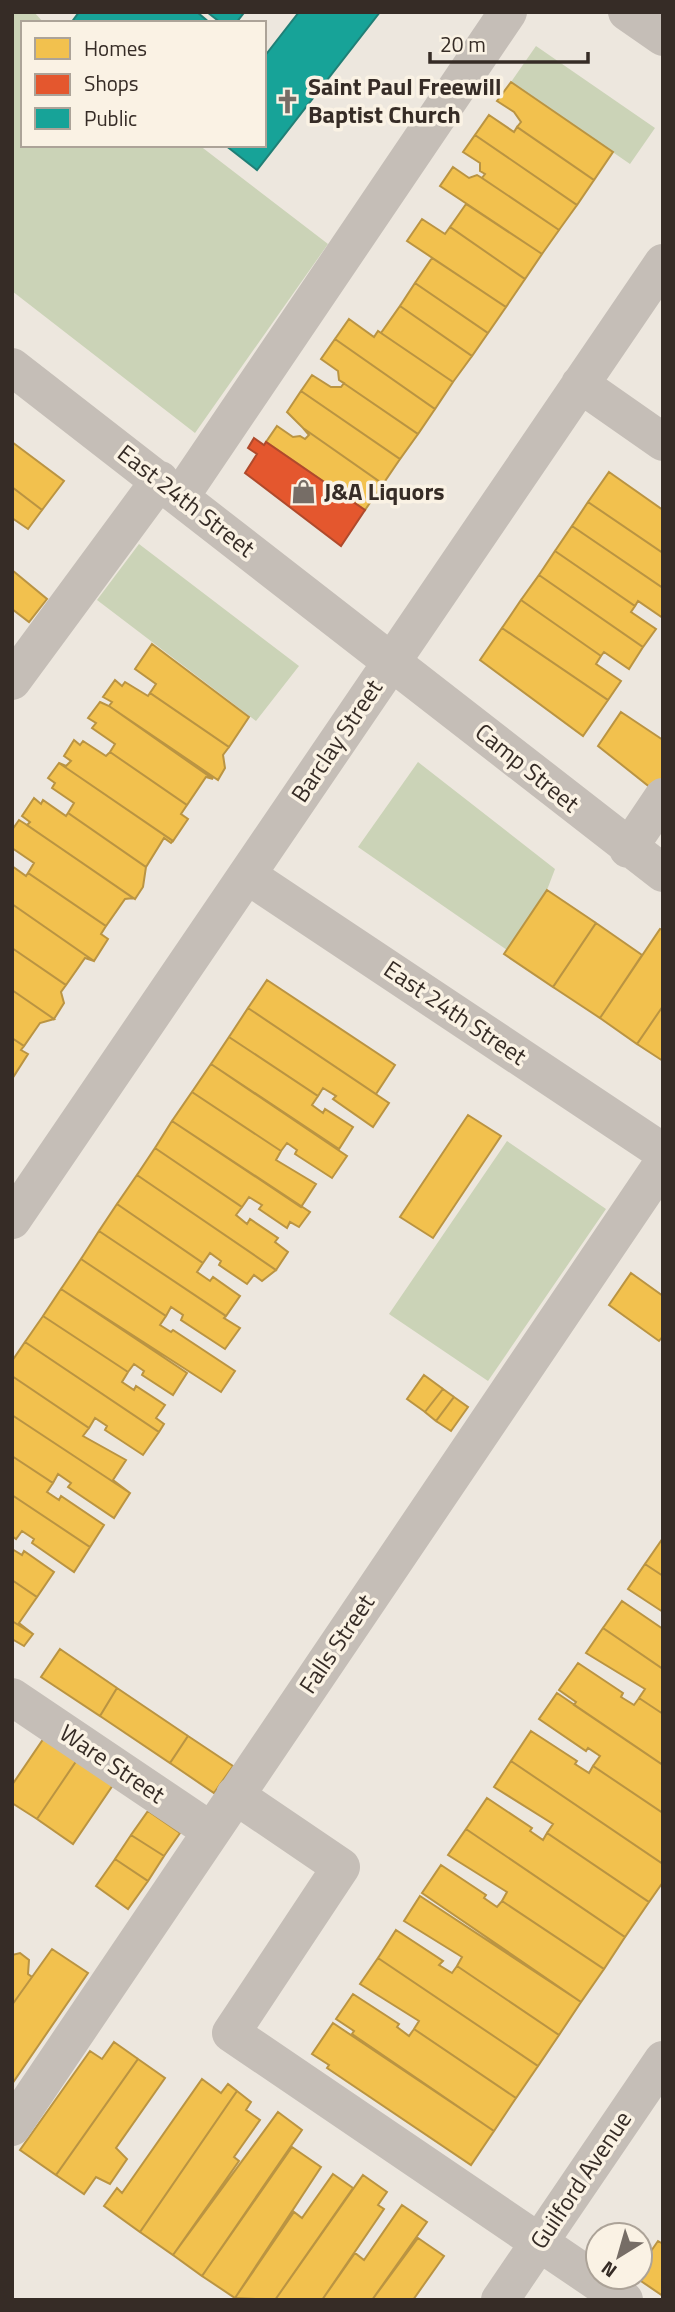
<svg xmlns="http://www.w3.org/2000/svg" width="675" height="2312" viewBox="0 0 675 2312" font-family="'Titillium Web',sans-serif">
<style>
.green{fill:#cbd3b7}
.homes{fill:#f2c14e;stroke:#ba9442;stroke-width:2}
.shops{fill:#e4572e;stroke:#b04a2c;stroke-width:2}
.public{fill:#17a398;stroke:#207f76;stroke-width:2}
.lines{fill:none;stroke-linecap:round;stroke-linejoin:round}
.minor{stroke:#c5beb7;stroke-width:38}
.labels{text-anchor:middle;stroke-width:7;stroke-linejoin:round;paint-order:stroke}
.poi-label{font-size:24px;font-weight:bold;fill:#362c26;stroke:#faf2e4;text-anchor:start}
.street-label{font-size:24px;fill:#362c26;stroke:#faf2e4}
</style>
<rect width="100%" height="100%" fill="#ede7de"/>
<!-- green -->
<path class="green" d="M12,12H34L44,23H23V145H199L328,244L195,433L12,291Z
M536,46L655,128L630,164L511,82Z
M139,544L299,666L256,721L97,600Z
M418,762L555,869L547,890L507,950L358,847Z
M507,1141L606,1209L488,1381L389,1314Z"/>
<!-- homes -->
<path class="homes" d="M511,82L613,152L594,180L517,127L521,122L514,112L497,101Z
M489,115L514,132L517,127L594,180L577,205L475,135Z
M475,135L577,205L559,230L482,178L485,174L480,171V163L463,152Z
M453,167L469,178L477,175L482,178L559,230L542,254L440,186Z
M466,204L542,254L525,279L450,227Z
M422,219L445,234L450,227L525,279L506,307L407,241Z
M432,258L506,307L488,333L415,283Z
M415,283L488,333L472,356L400,306Z
M400,306L472,356L453,382L381,333Z
M349,319L374,337L378,331L381,333L453,382L435,409L335,339Z
M335,339L435,409L418,434L339,380L338,371L321,359Z
M312,375L331,387H341L344,383L339,380L418,434L400,459L301,391Z
M301,391L400,459L383,484L303,428L287,412Z
M277,426L293,437L300,436L305,439L309,435L303,428L383,484L365,510L266,442Z
M12,442L64,481L42,510L12,487Z
M609,472L663,510V553L588,502Z
M12,487L42,510L28,529L12,518Z
M588,502L663,553V588L572,526Z
M572,526L663,588V618L638,601L635,606L555,551Z
M555,551L635,606L631,612L656,629L643,647L539,575Z
M12,570L47,599L29,622L12,609Z
M539,575L643,647L629,669L604,652L601,656L521,600Z
M521,600L601,656L596,664L621,681L608,700L502,628Z
M502,628L608,700L583,736L480,660Z
M152,644L249,717L229,747L150,693L156,684L135,669Z
M115,680L122,686L125,682L148,696L150,693L229,747L223,755L225,768L218,780L109,706L112,702L103,697Z
M100,702L109,706L213,779L206,777L187,805L110,752L115,744L92,728L96,723L88,718Z
M621,712L663,740V783L656,792L598,746Z
M74,740L80,745L83,741L106,756L110,752L187,805L181,814L188,819L173,841L59,763L66,766L71,761L64,756Z
M59,763L173,841L171,843L164,838L146,867L68,813L74,803L52,788L55,783L48,778Z
M34,798L41,804L43,800L66,816L68,813L146,867L143,887L135,899L27,825L30,822L22,816Z
M19,820L27,825L133,898L125,899L106,926L28,873L34,863L12,848V830Z
M12,866L26,876L28,873L106,926L101,934L108,939L94,961L12,904Z
M547,890L596,923L553,987L504,954Z
M12,904L94,961L85,958L66,985L12,948Z
M596,923L642,955L600,1018L553,987Z
M660,929L663,930V1006L637,1044L600,1018Z
M12,948L66,985L61,992L64,1003L54,1019L12,990Z
M267,980L395,1065L376,1094L248,1008Z
M12,990L54,1019L40,1023L24,1046L12,1038Z
M663,1006V1061L637,1044Z
M248,1008L389,1103L373,1127L333,1099L336,1096L323,1088L318,1096L229,1037Z
M229,1037L318,1096L312,1105L323,1113L325,1109L353,1127L339,1149L211,1064Z
M12,1038L24,1046L21,1050L28,1054L12,1079Z
M211,1064L347,1156L332,1178L295,1154L297,1150L287,1143L281,1151L192,1092Z
M192,1092L281,1151L276,1160L316,1184L301,1207L172,1121Z
M468,1115L501,1136L433,1238L400,1217Z
M172,1121L310,1212L299,1227L290,1222L287,1228L259,1209L262,1205L249,1197L242,1207L155,1148Z
M155,1148L242,1207L236,1215L247,1224L250,1219L278,1238L275,1242L288,1252L276,1270L137,1175Z
M137,1175L276,1270L262,1281L254,1275L247,1284L219,1265L221,1261L210,1253L203,1263L117,1204Z
M117,1204L203,1263L197,1272L210,1281L213,1277L240,1296L226,1316L99,1231Z
M99,1231L226,1316L224,1318L240,1328L225,1349L181,1320L183,1315L171,1307L166,1316L81,1259Z
M81,1259L166,1316L160,1325L171,1332L173,1330L235,1371L221,1392L61,1289Z
M631,1273L663,1296V1336L659,1341L609,1305Z
M61,1289L187,1373L173,1395L142,1375L144,1371L134,1364L128,1372L43,1316Z
M43,1316L128,1372L122,1382L134,1390L136,1386L165,1405L156,1418L164,1424L159,1432L25,1342Z
M25,1342L159,1432L143,1455L105,1430L107,1426L95,1418L89,1428L12,1376V1361Z
M424,1375L443,1389L425,1412L407,1399Z
M12,1376L89,1428L83,1436L126,1460L113,1480L130,1493L12,1415Z
M443,1389L454,1397L436,1421L425,1412Z
M454,1397L468,1407L451,1431L436,1421Z
M12,1415L130,1493L114,1518L68,1487L71,1483L58,1474L53,1483L12,1456Z
M12,1456L53,1483L47,1492L59,1500L61,1496L104,1525L90,1547L12,1495Z
M12,1495L90,1547L74,1572L32,1543L34,1539L22,1531L16,1539L12,1536Z
M663,1538V1576L645,1564Z
M12,1549L22,1555L24,1551L54,1572L37,1597L12,1580Z
M645,1564L663,1576V1612L628,1589Z
M12,1580L37,1597L19,1623L33,1634L12,1621Z
M622,1601L663,1629V1669L603,1628Z
M12,1621L33,1634L24,1646L12,1639Z
M603,1628L663,1669V1714L639,1698L645,1689L586,1653Z
M60,1649L117,1688L100,1716L41,1677Z
M578,1663L623,1693L621,1697L634,1705L639,1698L663,1714V1765L574,1705L576,1702L559,1690Z
M117,1688L188,1736L170,1763L100,1716Z
M557,1693L663,1765V1813L593,1766L600,1756L588,1748L586,1751L539,1719Z
M531,1731L577,1761L575,1764L589,1773L593,1766L663,1813V1864L511,1761Z
M188,1736L233,1766L214,1793L170,1763Z
M44,1738L77,1760L37,1819L12,1803V1785Z
M77,1760L113,1785L73,1844L37,1819Z
M511,1761L663,1864V1882L649,1902L547,1833L553,1824L494,1787Z
M487,1798L532,1828L530,1831L543,1840L547,1833L649,1902L625,1937L466,1829Z
M148,1811L180,1833L164,1856L131,1835Z
M466,1829L625,1937L604,1969L502,1901L507,1892L448,1855Z
M131,1835L164,1856L148,1881L115,1859Z
M115,1859L148,1881L128,1909L96,1886Z
M441,1865L486,1895L484,1898L497,1907L502,1901L604,1969L581,2002L422,1893Z
M420,1896L581,2002L559,2035L457,1966L462,1957L404,1921Z
M396,1930L443,1961L439,1965L452,1973L457,1966L559,2035L538,2066L378,1958Z
M52,1949L88,1973L12,2084V2005Z
M20,1953L29,1960L28,1974L32,1977L12,2005V1955Z
M378,1958L538,2066L516,2098L414,2029L419,2021L360,1984Z
M353,1994L399,2024L397,2027L409,2036L414,2029L516,2098L494,2131L352,2034L354,2031L336,2019Z
M333,2023L494,2131L471,2165L327,2068L329,2065L312,2054Z
M114,2042L138,2059L56,2175L20,2150L90,2051L102,2059Z
M138,2059L165,2078L116,2148L127,2159L110,2184L96,2177L84,2194L56,2175Z
M202,2079L221,2093L228,2084L237,2091L140,2232L104,2206L117,2188L122,2193Z
M237,2091L251,2102L246,2110L260,2120L234,2157L239,2161L173,2255L140,2232Z
M278,2112L302,2130L202,2276L173,2255Z
M292,2147L321,2167L235,2298L202,2276Z
M333,2174L353,2188L275,2300L235,2298L294,2212L302,2218Z
M363,2175L387,2192L378,2205L384,2209L322,2300H275Z
M402,2205L427,2222L372,2300H322L355,2253L364,2260Z
M418,2238L444,2256L413,2300H372Z
M658,2241L663,2244V2296L635,2277H640V2267Z"/>
<!-- shops -->
<path class="shops" d="M254,438L264,445L266,442L365,510L341,546L245,473L257,454L248,448Z"/>
<!-- public -->
<path class="public" d="M79,12H197L210,23H71Z
M207,12H240L243,14L236,23H221Z
M299,12H380L257,170L225,145H264V57Z"/>
<g class="lines">
<!-- minor -->
<path class="minor" d="M627,12L663,37
M12,367L663,873
M580,384L663,442
M180,497L508,12
M12,681L160,480
M628,849L663,797
M247,875L663,1152
M12,1220L663,263
M12,1697L211,1831
M235,1795L341,1867L231,2033L624,2300
M12,2127L663,1163
M500,2300L663,2060"/>
</g>
<!-- icons -->
<defs>
<symbol id="church-bare" viewBox="-9 -9 18 18"><path d="M-1.2-6h2.4v3.5h3.3v2.4h-3.3V6h-2.4V-.1h-3.3v-2.4h3.3Z" fill="#766d66" stroke="#faf2e4" stroke-width="2.5" paint-order="stroke"/></symbol>
<symbol id="shop-bare" viewBox="-9 -9 18 18"><path d="M-5-2.5h2.3a2.7 3.5 0 0 1 5.4 0H5L5.5 6h-11ZM-1.5-2.5h3a1.5 2.3 0 0 0-3 0Z" fill="#766d66" stroke="#faf2e4" stroke-width="2.5" paint-order="stroke"/></symbol>
</defs>
<g fill-rule="evenodd">
<use href="#church-bare" x="270" y="84" width="35" height="35"/>
<use href="#shop-bare" x="286" y="474" width="35" height="35"/>
</g>
<g class="labels">
<!-- poi labels -->
<g class="poi-label">
<text x="308" y="95">Saint Paul Freewill<tspan x="308" dy="28">Baptist Church</tspan></text>
<text x="324" y="500">J&amp;A Liquors</text>
</g>
<!-- street labels -->
<g class="street-label">
<text transform="translate(186 501) rotate(38)" y="8">East 24th Street</text>
<text transform="translate(337 741) rotate(-56)" y="8">Barclay Street</text>
<text transform="translate(527 768) rotate(39)" y="8">Camp Street</text>
<text transform="translate(455 1013) rotate(34)" y="8">East 24th Street</text>
<text transform="translate(337 1644) rotate(-56)" y="8">Falls Street</text>
<text transform="translate(112 1764) rotate(34)" y="8">Ware Street</text>
<text transform="translate(581 2180) rotate(-56)" y="8">Guilford Avenue</text>
</g>
</g>
<!-- border -->
<rect width="675" height="2312" fill="none" stroke="#362c26" stroke-width="28"/>
<!-- legend -->
<rect x="21" y="21" width="245" height="126" fill="#faf2e4" stroke="#aca398" stroke-width="2"/>
<rect x="35" y="38" width="35" height="21" fill="#f2c14e" stroke="#aca398" stroke-width="2"/>
<text x="84" y="56" font-size="21" fill="#362c26">Homes</text>
<rect x="35" y="74" width="35" height="21" fill="#e4572e" stroke="#aca398" stroke-width="2"/>
<text x="84" y="91" font-size="21" fill="#362c26">Shops</text>
<rect x="35" y="108" width="35" height="21" fill="#17a398" stroke="#aca398" stroke-width="2"/>
<text x="84" y="126" font-size="21" fill="#362c26">Public</text>
<!-- north arrow -->
<g transform="translate(619 2256) rotate(217)"><circle r="33" fill="#faf2e4" stroke="#aca398" stroke-width="2"/>
<path d="M0-5L12 26L0 18L-12 26Z" fill="#766d66"/>
<text y="-10" font-size="19" font-weight="bold" text-anchor="middle" fill="#362c26">N</text>
</g>
<!-- scale -->
<path d="M430 52v10h158v-10" fill="none" stroke="#362c26" stroke-width="3.5"/>
<text x="440" y="52" font-size="21" fill="#362c26" stroke="#faf2e4" stroke-width="5" paint-order="stroke">20 m</text>
</svg>
